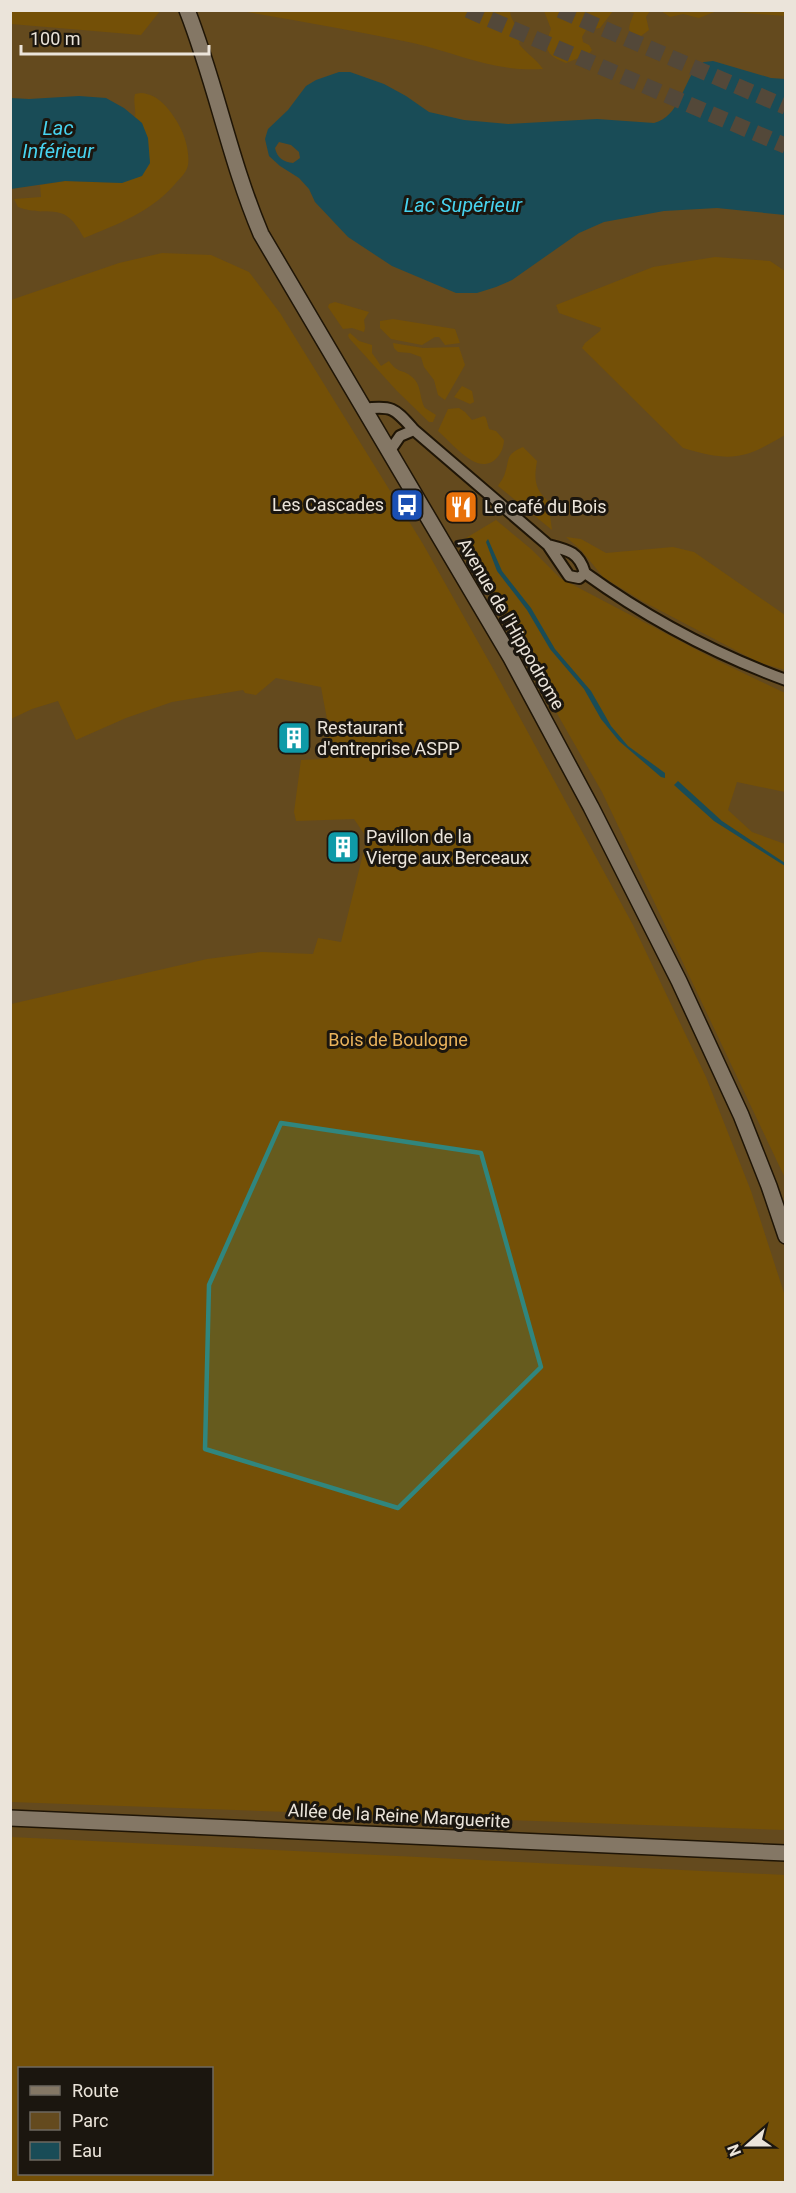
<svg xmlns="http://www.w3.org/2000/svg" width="796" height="2193" viewBox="0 0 796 2193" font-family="Roboto,sans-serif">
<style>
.green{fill:#644a1e;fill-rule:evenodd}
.forest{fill:#745007;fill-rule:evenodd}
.water{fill:#194c57;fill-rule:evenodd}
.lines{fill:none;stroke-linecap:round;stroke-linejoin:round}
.trunk-tunnel{stroke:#534839;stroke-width:16;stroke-dasharray:16 8;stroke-linecap:butt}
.minor-casing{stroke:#1f1506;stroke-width:14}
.secondary-casing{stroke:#1f1506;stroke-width:18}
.minor{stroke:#847765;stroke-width:10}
.secondary{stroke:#847765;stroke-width:15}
.marked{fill:#30867e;fill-opacity:0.2;stroke:#30867e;stroke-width:4.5;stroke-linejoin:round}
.labels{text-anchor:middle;stroke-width:6;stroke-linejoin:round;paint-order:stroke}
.poi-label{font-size:18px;fill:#ebe4da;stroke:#1b160f;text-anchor:start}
.street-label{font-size:18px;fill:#ebe4da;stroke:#1b160f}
.park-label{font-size:18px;fill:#eab35b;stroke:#1b160f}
.water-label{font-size:20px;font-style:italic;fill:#47d3ef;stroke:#1b160f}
</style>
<rect width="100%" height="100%" fill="#382d1d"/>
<!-- green -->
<path class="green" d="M11,11H785V2182H11ZM20,2068H212V2174H20Z"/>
<!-- forest -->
<path class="forest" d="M10,11L160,10V11L141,35L11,24Z
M241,11H510C511,24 524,31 519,44C527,54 536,59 543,69C492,72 461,54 413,43C357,31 299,21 241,11Z
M544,11H620H613L600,28L586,30L582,37L583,42L589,45L592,50L589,54L566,63C546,55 543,49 551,29Z
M625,11H650L646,17L649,30L641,36L634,37C625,30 631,22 634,13Z
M661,11H717L699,18L683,14L670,17Z
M727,11H785V16L733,12Z
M141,93C157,94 168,107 176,120C184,132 190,151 188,165C187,172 180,178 175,184C151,212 118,224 84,238C63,198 51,219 18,207L14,199L41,197L40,185L65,181L122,183L150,163L142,123L135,117C136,109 133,101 135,94Z
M162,253L211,255L249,272L280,313L423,544L495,672L633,925L706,1077L751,1191L785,1296V1830L11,1802V1004L207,959L261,952L313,954L318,938L341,942L367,838L354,819L296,821L294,812L301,760L324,759L329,730L321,687L276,678L256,695L245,693L243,690L172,702L126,718L76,740L58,701L32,709L11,719V300L119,263Z
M715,257L770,261L785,271V435C743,460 731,462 683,448L582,348L585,343L600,331L601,328L559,313L556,305L653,267Z
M335,302L369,312L364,320L365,328L364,332L352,328L343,329L328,307L329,304Z
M393,319L455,329L460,343L445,345L439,337H435L422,345L391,339L380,328V321Z
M350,333L359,341L372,345V353L381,366L389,361C399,375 402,368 412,377C422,385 419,398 425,408L436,415L433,422H429L397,391L349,338L348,335Z
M393,343L423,348L459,347L465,365L445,400L438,395L434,380L424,367L421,357L410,353L398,352L394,348Z
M462,386L472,391L474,402L470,404L454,397Z
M459,408L465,412L472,420L484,416L486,418L489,429L496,431L504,440C503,458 488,471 471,460C459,453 448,440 438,431L448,409Z
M523,447L537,461C534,478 534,489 548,501L552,530L498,486C500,482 504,478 505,473C510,458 505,455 523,447Z
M496,520L531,549L560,578L716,660L785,693V792L737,782L728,810L752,832L785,844V1178L602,792L520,649L461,541Z
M566,537L581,539L606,553L673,547L694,552L785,615V670L758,662L642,601L603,577L581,550Z
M11,1837L785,1875L786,2173L783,2182H11ZM20,2068H212V2174H20Z"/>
<!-- water -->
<path class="water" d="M713,61L771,78L785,79V215L717,208L664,211L604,222L579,233L512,280L496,287L477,293H456L392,266L348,237L315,202L309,189L299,178L280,166L269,156L265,139L268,129L288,110L306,86L316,80L339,72H350L384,84L406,96L429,112L464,120L508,124L597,119L654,123C679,117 683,84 697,66L704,62ZM279,142L291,145L299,152L300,158L293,163C284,162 277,158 275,148Z
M79,96L106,98L124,108L142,123L148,138L150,163L142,176L122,183L65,181L11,189V98L29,99Z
M488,539L502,571L531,608L555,649L591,691L611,726L628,746L665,773V778L661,777L619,741L601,719L584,689L550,649L527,610L497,571L486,542Z
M678,781L722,821L785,863V866L714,821L674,785Z"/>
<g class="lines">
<!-- trunk-tunnel -->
<path class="trunk-tunnel" d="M468,10L786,146
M560,10L786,107"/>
<defs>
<path id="minor" d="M364,409C393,405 395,409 414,430L548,545L569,576L579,578L585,573C579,552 568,550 548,545
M389,452L400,436L414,430
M585,573C646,617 715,654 786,680"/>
<path id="secondary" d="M187,10C216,84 230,161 261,234L511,658L591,807L679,981L741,1115L769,1186L786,1236
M10,1818L786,1853"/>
</defs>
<!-- minor casing -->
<use href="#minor" class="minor-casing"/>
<!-- secondary casing -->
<use href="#secondary" class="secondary-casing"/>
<!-- minor -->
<use href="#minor" class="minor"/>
<!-- secondary -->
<use href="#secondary" class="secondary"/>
</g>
<!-- marked area -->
<path class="marked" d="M281,1123L481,1153L541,1367L398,1508L205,1449L209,1285Z"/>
<!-- icons -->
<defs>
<symbol id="bus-square" viewBox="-11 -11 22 22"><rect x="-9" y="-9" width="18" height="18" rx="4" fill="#1a4fb4" stroke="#1b160f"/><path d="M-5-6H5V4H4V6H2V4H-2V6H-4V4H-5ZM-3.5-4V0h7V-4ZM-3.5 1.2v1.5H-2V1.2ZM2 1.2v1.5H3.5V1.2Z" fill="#fff"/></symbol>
<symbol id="restaurant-square" viewBox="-11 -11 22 22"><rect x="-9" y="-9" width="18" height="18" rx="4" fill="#e8710a" stroke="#1b160f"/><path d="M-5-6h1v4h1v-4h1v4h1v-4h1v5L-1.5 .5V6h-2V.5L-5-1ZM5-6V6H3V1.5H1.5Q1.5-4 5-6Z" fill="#fff"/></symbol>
<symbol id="building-square" viewBox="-11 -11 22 22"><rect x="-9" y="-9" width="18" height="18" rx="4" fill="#0f9aa8" stroke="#1b160f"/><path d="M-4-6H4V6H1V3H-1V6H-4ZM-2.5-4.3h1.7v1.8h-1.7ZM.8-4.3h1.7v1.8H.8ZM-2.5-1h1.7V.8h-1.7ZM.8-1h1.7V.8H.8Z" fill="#fff"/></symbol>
</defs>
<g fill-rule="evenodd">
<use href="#bus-square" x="388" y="486" width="38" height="38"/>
<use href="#restaurant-square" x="442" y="488" width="38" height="38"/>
<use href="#building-square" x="275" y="719" width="38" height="38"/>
<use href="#building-square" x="324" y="828" width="38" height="38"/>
</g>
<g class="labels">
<!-- poi labels -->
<g class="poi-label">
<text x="384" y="511" text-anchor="end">Les Cascades</text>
<text x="484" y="513">Le café du Bois</text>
<text x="317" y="734">Restaurant<tspan x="317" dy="21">d'entreprise ASPP</tspan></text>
<text x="366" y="843">Pavillon de la<tspan x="366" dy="21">Vierge aux Berceaux</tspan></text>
</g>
<!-- street labels -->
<g class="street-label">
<text transform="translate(511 624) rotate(60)" y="6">Avenue de l'Hippodrome</text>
<text transform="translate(399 1816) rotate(3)" y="6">Allée de la Reine Marguerite</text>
</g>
<!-- park labels -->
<g class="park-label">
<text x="398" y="1046">Bois de Boulogne</text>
</g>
<!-- water labels -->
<g class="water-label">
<text x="58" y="135">Lac<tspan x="58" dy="23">Inférieur</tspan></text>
<text x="463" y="212">Lac Supérieur</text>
</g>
</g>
<!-- border -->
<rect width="796" height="2193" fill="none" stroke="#ebe4da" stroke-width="24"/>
<!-- legend -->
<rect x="18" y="2067" width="195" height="108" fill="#1b160f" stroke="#6e6860" stroke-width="1.5"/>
<rect x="30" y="2086" width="30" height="9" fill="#847765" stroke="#6e6860" stroke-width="1.5"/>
<text x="72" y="2097" font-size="18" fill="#ebe4da">Route</text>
<rect x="30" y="2112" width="30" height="18" fill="#644a1e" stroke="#6e6860" stroke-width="1.5"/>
<text x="72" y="2127" font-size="18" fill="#ebe4da">Parc</text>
<rect x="30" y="2142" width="30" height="18" fill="#194c57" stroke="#6e6860" stroke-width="1.5"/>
<text x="72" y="2157" font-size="18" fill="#ebe4da">Eau</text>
<!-- north arrow -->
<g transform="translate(748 2145) rotate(249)" stroke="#1b160f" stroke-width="4.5" paint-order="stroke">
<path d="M0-4.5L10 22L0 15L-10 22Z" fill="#ebe4da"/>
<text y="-9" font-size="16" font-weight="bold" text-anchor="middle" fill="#ebe4da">N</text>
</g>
<!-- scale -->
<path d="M21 45v9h188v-9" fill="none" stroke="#ebe4da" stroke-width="3"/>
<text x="30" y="45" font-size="18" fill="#ebe4da" stroke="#1b160f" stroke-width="4.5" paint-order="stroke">100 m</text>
</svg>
